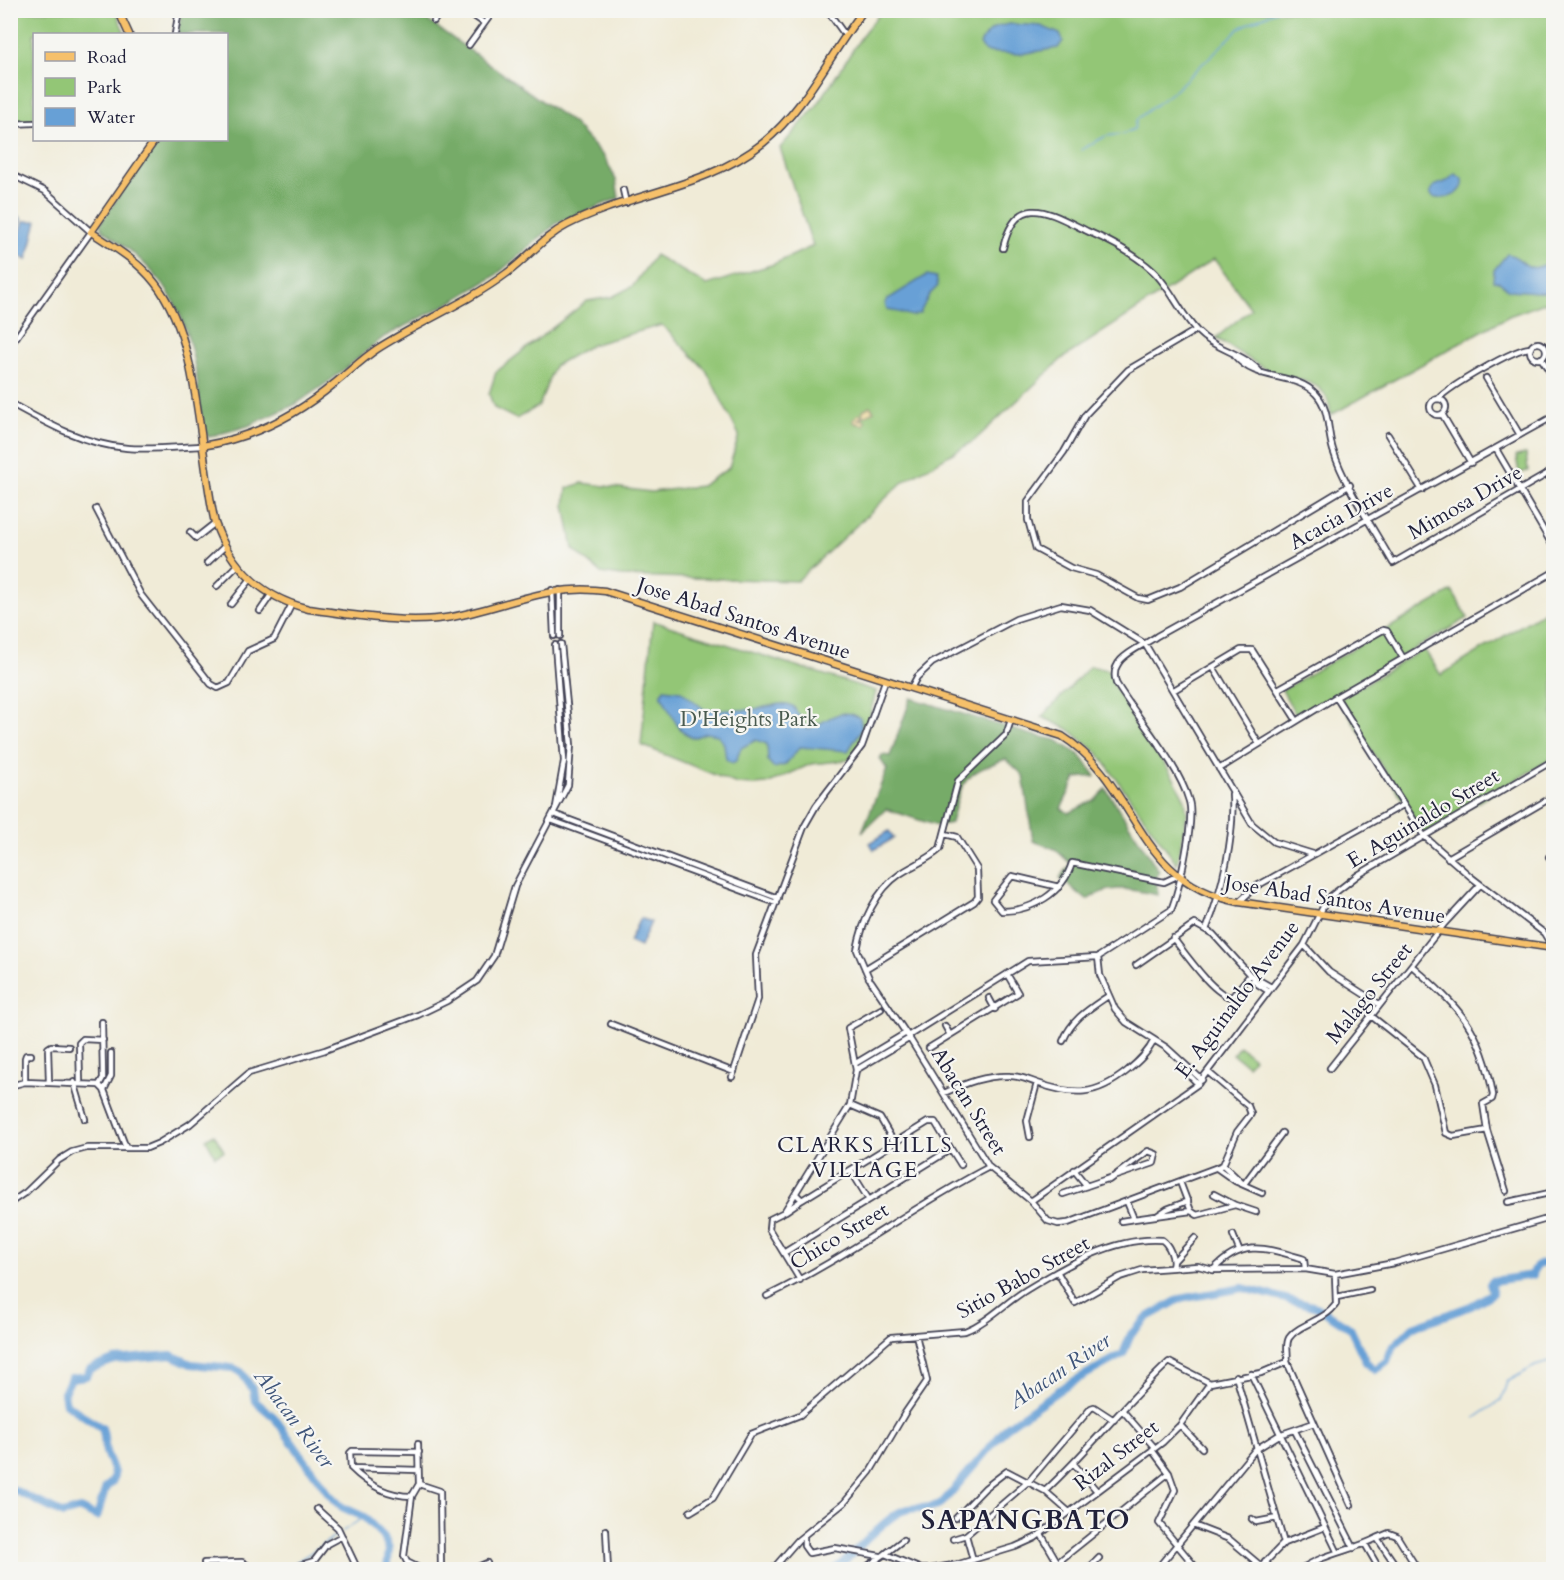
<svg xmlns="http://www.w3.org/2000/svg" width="1564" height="1580" viewBox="0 0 1564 1580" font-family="Cardo,serif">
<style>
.green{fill:#93c676;stroke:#5a7458;stroke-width:1.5}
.forest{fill:#76ab67;stroke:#4c6651;stroke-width:1.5}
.sand{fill:#eeda9e;stroke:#887e6c;stroke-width:1.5}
.water{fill:#67a0d6;stroke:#446188;stroke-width:1.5}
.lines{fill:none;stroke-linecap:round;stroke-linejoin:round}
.stream{stroke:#67a0d6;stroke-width:1.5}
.river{stroke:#67a0d6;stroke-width:8}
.minor-casing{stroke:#414052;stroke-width:8}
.major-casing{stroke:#414052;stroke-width:9}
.minor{stroke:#fff;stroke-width:4.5}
.major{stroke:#f6c06b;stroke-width:6}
.labels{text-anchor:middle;stroke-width:4.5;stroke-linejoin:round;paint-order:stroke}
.street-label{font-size:21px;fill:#22223b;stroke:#f6f6f2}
.park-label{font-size:21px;fill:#4a5b50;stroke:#f6f6f2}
.neighbourhood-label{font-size:22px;letter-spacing:1.5px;fill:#22223b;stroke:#f6f6f2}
.water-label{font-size:22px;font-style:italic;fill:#3e5479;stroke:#f6f6f2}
.district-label{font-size:27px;font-weight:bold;letter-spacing:1.5px;fill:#22223b;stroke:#f6f6f2}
</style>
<rect width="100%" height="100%" fill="#f6f6f2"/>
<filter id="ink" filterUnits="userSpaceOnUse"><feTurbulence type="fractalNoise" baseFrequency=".0167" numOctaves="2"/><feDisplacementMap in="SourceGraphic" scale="12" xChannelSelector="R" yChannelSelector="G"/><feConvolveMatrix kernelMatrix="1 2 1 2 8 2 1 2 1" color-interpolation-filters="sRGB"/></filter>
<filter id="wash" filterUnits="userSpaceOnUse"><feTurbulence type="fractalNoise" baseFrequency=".008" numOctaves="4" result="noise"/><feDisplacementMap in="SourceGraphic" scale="24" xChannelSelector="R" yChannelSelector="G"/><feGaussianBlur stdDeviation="1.35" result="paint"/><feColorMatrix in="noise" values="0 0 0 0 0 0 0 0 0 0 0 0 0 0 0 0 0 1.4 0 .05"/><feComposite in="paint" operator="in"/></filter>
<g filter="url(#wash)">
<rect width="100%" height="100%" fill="#f0ebd7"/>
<!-- green -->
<path class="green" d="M11,11H116L125,34H34V120L11,121Z
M882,11H1553V300L1509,316L1331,415C1327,378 1303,383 1277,374C1260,368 1233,348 1216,338L1251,309L1214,259L1063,358L974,441L904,481L797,581L621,576L601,573L573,549L565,505L567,488L582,483L651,492L701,486L729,468L739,435L706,370L662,325L591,345L554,366L539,406L516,419L494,408L489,394L496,372L587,301L612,297L633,286L655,255L707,285L774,264L813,246L780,148L818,104L865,31Z
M1526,454L1528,471L1519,473L1516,456Z
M1452,591L1468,618L1297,717L1282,690Z
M1553,606V758L1424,834L1339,699L1424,649L1441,675Z
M653,621L876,691L864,737L849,760L811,764L767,784L754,785L737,784L641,745Z
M1090,666L1112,671L1113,684L1173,777L1185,800L1187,814L1177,864L1098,753L1068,729L1042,717Z
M1239,1046L1254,1058L1247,1065L1233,1054Z
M214,1134L224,1151L215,1156L206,1139Z"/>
<!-- forest -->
<path class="forest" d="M181,11H414L573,123L605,158L616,180L619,198L557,223L495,276L455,300L384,337L331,380L296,404L248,426L208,437C199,419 200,393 196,373C184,301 161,271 103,230L100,224L156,140H226V34H178Z
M911,698L1028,734L1056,740L1080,755L1096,776L1076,778L1061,809L1069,813L1095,800L1106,789L1159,871L1156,877L1158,895C1130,889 1111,883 1087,900L1060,878L1071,864L1055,849L1033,841L1023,775L1006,759C963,774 962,780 951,823L937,826L886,809L862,832L887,769L880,759L882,755L890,756Z"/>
<!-- sand -->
<path class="sand" d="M870,406L874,411L858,419L865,420L864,425L855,423L853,420L859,413L862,416L863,410Z"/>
<!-- water -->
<path class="water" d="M1011,24L1041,26L1060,34L1063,41L1058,48L1020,54L985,52L980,44C986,31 997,25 1011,24Z
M1455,174L1463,179C1466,194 1445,201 1433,197L1430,193L1434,186L1447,181Z
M10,209L22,219L18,225L17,242L24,221H37L27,260L11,251Z
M1507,254C1527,257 1524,279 1553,260V293L1509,290L1499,282L1493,281L1494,270Z
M927,275L936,277L938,286L929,295L920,313L912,316L887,309L885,303L888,299Z
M664,689L681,691L705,710H750L780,704L793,706L807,729C826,724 839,704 860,718L862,729L848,751L800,747L785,765L774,768L768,761L767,744L756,740L741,748L736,761L732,763L726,759L724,744L718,735L706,733L693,738C676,732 670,709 661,695Z
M889,831L894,838L874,850L870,843Z
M640,918L651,922L640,947L629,942Z"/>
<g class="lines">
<!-- stream -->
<path class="stream" d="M1081,150L1106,136L1123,134L1134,129L1137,119L1175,90L1241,27L1277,10
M1475,1418L1501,1400L1507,1382L1535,1366L1554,1361
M343,1531L364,1517
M265,1570L292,1565L339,1534"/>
<!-- river -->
<path class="river" d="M10,1488L63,1514L80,1509L97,1517L106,1487C122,1478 110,1465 106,1452C104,1444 105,1436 102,1428L66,1404L64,1393L71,1378L86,1376L90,1369L114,1360L171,1355L191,1364L233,1368L241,1372L253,1390L255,1401L274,1417L329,1494L342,1507L364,1517L384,1537L389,1549L387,1570
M834,1570C857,1552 873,1529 898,1513C913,1504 929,1512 943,1502L1008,1426L1065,1386L1123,1354L1131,1334L1148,1317L1180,1299L1243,1288L1317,1307L1350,1328L1366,1362L1375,1370L1387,1361L1392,1348L1413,1327L1471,1306L1493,1293L1490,1284L1493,1281L1533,1275C1535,1263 1542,1263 1554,1262"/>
</g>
</g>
<g filter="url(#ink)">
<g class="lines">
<defs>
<path id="minor" d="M465,10L484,23
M489,10L497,14L504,10
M827,10L845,35
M434,21L441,10
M175,34L179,10
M469,45L492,13
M10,124L34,123
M10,174L45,191L91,232L10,346
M623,190L626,203
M1003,248C1017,190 1050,213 1087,231C1110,241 1135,254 1153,271C1171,288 1180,313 1197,331C1215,350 1245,353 1261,373
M1196,330L1128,370L1085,415L1064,452L1028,501V520L1036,549L1071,568L1096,575L1138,598L1148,600L1180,587L1350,485
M1530 351a8 8 0 1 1 16 0a8 8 0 1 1-16 0Z
M1235,356C1257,383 1294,371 1316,394C1330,409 1327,431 1333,450C1344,485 1374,529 1393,563L1554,470
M1541,358L1554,378
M1486,378L1520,435
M1430 407a8 8 0 1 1 16 0a8 8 0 1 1-16 0Z
M1438,399C1449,387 1516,347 1531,348
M10,403C46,423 85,445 127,448C151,450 177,447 202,446
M1442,414L1471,463
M1388,435L1422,490
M1496,449L1554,548
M96,509L141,595L211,684L218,688L229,683L248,651L274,639L292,604
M190,532L196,538L215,523
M207,563L225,546
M217,586L237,566
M552,590L554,636
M560,590V636
M231,604L250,580
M260,611L271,595
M555,645L564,761L556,807
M1213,667L1259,744
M911,688L917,677L932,663L1016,619L1061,605L1090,610L1145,644L1252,824L1274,842L1313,854
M1278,689L1383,630L1387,631L1403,658
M1174,690L1241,650H1252L1297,721
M1336,697L1424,836L1471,877L1544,933L1553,948
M1007,732L1011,720
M1219,769L1336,697L1554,572
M554,814L778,898
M551,820L776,903
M1549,857L1554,855
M1448,858L1554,796
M1059,887L1012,876L993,900L1002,911C1032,911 1063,893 1072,863L1164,882L1177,876
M1239,902L1255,887L1403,805
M1206,930C1222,891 1235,837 1232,794
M1304,945L1329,972L1379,1004
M1098,957L1100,975L1115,1009L1126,1022L1167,1048L1202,1080
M1136,965L1195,924L1213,934L1250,975L1232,997C1215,997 1184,952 1173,938
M865,969L974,902L978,897L977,869L957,837L945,834
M1250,975L1271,987
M1253,977V981L1268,991
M869,978L857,950C862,922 876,890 900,874C913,865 928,860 940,849L958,781L1005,736
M871,981L908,1036L989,1167L1031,1201L1048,1221L1058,1224L1068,1223L1223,1165L1237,1132L1251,1114L1248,1106L1208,1072
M989,998L995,1009
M1370,1015L1423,1057L1435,1085L1446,1133L1453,1136L1487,1130L1483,1104L1492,1099L1493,1095C1482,1030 1460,1008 1412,966
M611,1024L734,1072
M945,1026L950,1035
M908,1036L1028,961L1098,957L1171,910C1179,891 1195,820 1189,801C1178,763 1137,718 1116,683C1108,657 1139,649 1157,636L1554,416
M1063,1041C1072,1019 1089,1009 1108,996
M929,1048L1018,993L1007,974
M856,1063L906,1033
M1184,1067L1185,1071L1198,1084
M1330,1068L1444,924L1480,885
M856,1070L910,1038
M732,1077L758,999L756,955L804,827L816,806L862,746L885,681
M25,1082V1058L26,1055H31
M49,1082L48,1048L51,1046L69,1047
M74,1082L85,1119
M80,1082L79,1043L83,1039L103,1040
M99,1085L103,1078L102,1022
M10,1086L25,1082L99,1085L104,1090L126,1148
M104,1090L111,1076V1053
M944,1093C966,1083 986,1075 1010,1076C1021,1076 1028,1080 1037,1083C1074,1096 1096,1096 1127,1071C1138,1062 1148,1053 1154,1040
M850,1105L880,1118L895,1144
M1487,1130L1506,1191
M1030,1137L1027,1121L1037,1083
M951,1149L961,1165
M1223,1165L1242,1183
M1218,1169L1235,1181L1262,1193
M1074,1170L1087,1186
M1180,1182L1191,1211L1197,1215L1235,1205L1256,1212
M1244,1184L1282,1133
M796,1194L802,1200L928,1122H935L951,1149L869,1200L851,1171
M1063,1194L1154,1163L1156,1154L1148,1151L1109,1180
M1214,1194L1235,1205
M1031,1201L1198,1084L1304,945L1327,899L1358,875L1554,760
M1127,1202L1134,1219L1191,1211
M1508,1202L1554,1192
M10,1203L26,1192L59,1160L72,1152L87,1148H147L159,1143L190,1124L249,1073L325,1050L418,1015L447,1001L477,981L494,956L515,886L568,785L571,745L561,644
M786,1211L802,1200
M1158,1215L1167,1209L1188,1201
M1121,1221L1134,1219
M1233,1235L1239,1250
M785,1252L869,1200
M1173,1262L1195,1238
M1213,1270C1243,1238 1266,1248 1304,1259L1305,1269
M1058,1273L1075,1303L1120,1277L1142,1270L1198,1266L1213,1270L1305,1269L1335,1274L1394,1263L1554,1217
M800,1280L769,1229L770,1219L784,1212L850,1105L856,1070L848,1028L881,1009
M767,1296C845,1259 913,1206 989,1167
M1337,1297L1370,1290
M1287,1362L1351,1505
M1251,1374L1337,1551
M1236,1376L1284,1543L1258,1570
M1210,1383L1261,1373L1287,1362C1289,1354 1285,1345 1289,1338C1298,1324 1325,1321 1336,1304L1335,1274
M1123,1411L1155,1448
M1180,1425L1202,1448
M1295,1431L1354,1548
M418,1444L419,1484L412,1496L404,1556L407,1562L423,1570
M1152,1450L1169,1473L1175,1490L1159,1523L1198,1570
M1074,1464L1097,1491
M351,1468L418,1470
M419,1484L440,1491L441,1570
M1045,1491C1089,1450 1125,1403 1169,1362L1210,1383
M412,1496C388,1496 367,1484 351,1468L350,1453L352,1451L419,1452
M317,1509L338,1528L358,1570
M690,1512L713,1498L751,1434L800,1415L891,1337L965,1331C988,1322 1005,1303 1026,1290C1065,1266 1115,1236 1162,1240C1169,1245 1175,1258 1172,1267
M956,1518L985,1488L1007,1471L1045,1491L1069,1512
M1252,1519L1256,1522L1277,1518
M1193,1525L1229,1539L1261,1566
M606,1530L608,1570
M1041,1534L1062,1570
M804,1537V1546L809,1553L835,1548L880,1556
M1377,1538L1389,1533L1397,1536L1418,1570
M953,1539L966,1535
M1284,1543L1325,1527
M1365,1544L1380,1570
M885,1554L903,1540
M973,1560L966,1535L1029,1481L1091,1408L1094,1407L1114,1420
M1265,1561L1272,1570
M204,1563L242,1562L255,1570
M1057,1563L1169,1473
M284,1570L314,1561L327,1544L342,1536
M471,1570L487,1563
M772,1570L798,1540L844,1503L870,1472L905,1413L927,1381L916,1335
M862,1570L885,1554L921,1569H930L959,1564L1015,1547L1035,1538L1163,1442L1180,1425L1210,1383
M1087,1570L1099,1558
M1156,1570L1255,1450L1279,1435L1314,1423
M1300,1570C1324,1553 1352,1551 1377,1538L1399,1570"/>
<path id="major" d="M118,10L129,34
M155,140L91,232C114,247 138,261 155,283C201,341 198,450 215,523C231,568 263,598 309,609C354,615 407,625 452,617C505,607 550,583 605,591L1062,736C1140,785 1133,882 1239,902L1554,948
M202,446C252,438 296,416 335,383C349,372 362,359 377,349C419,322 467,303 507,273C528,258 543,237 567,225C629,193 707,188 763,143C807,107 829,55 864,10"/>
</defs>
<!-- minor casing -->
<use href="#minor" class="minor-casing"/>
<!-- major casing -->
<use href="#major" class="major-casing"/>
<!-- minor -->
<use href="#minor" class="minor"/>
<!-- major -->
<use href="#major" class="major"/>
</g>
</g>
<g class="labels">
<!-- street labels -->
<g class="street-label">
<text transform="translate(1465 502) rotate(-30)" y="7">Mimosa Drive</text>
<text transform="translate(1341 516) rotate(-29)" y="7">Acacia Drive</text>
<text transform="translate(744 618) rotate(18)" y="7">Jose Abad Santos Avenue</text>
<text transform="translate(1423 818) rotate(-31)" y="7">E. Aguinaldo Street</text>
<text transform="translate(1335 899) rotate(9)" y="7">Jose Abad Santos Avenue</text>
<text transform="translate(1369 993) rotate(-51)" y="7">Malago Street</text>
<text transform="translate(1237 999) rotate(-53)" y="7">E. Aguinaldo Avenue</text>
<text transform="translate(969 1101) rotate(58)" y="7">Abacan Street</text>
<text transform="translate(839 1236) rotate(-31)" y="7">Chico Street</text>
<text transform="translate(1023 1277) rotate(-29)" y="7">Sitio Babo Street</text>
<text transform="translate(1116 1455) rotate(-38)" y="7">Rizal Street</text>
</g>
<!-- park labels -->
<g class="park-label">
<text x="749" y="726">D'Heights Park</text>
</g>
<!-- neighbourhood labels -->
<g class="neighbourhood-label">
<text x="865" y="1152">CLARKS HILLS<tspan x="865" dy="25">VILLAGE</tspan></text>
</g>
<!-- water labels -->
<g class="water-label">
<text transform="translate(1059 1370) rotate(-34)" y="8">Abacan River</text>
<text transform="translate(295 1418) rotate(53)" y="8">Abacan River</text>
</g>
<!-- district labels -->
<g class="district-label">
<text x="1026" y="1529">SAPANGBATO</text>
</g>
</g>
<!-- margin -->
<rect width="1564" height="1580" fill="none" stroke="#f6f6f2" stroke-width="36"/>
<!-- legend -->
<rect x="33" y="33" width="195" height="108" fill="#f6f6f2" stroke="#a1a1a9" stroke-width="1.5"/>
<rect x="45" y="52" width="30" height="9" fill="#f6c06b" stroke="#a1a1a9" stroke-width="1.5"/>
<text x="87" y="63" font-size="18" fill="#22223b">Road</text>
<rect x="45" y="78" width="30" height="18" fill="#93c676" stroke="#a1a1a9" stroke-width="1.5"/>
<text x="87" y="93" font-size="18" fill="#22223b">Park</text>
<rect x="45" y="108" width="30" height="18" fill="#67a0d6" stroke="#a1a1a9" stroke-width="1.5"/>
<text x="87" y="123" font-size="18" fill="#22223b">Water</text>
</svg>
